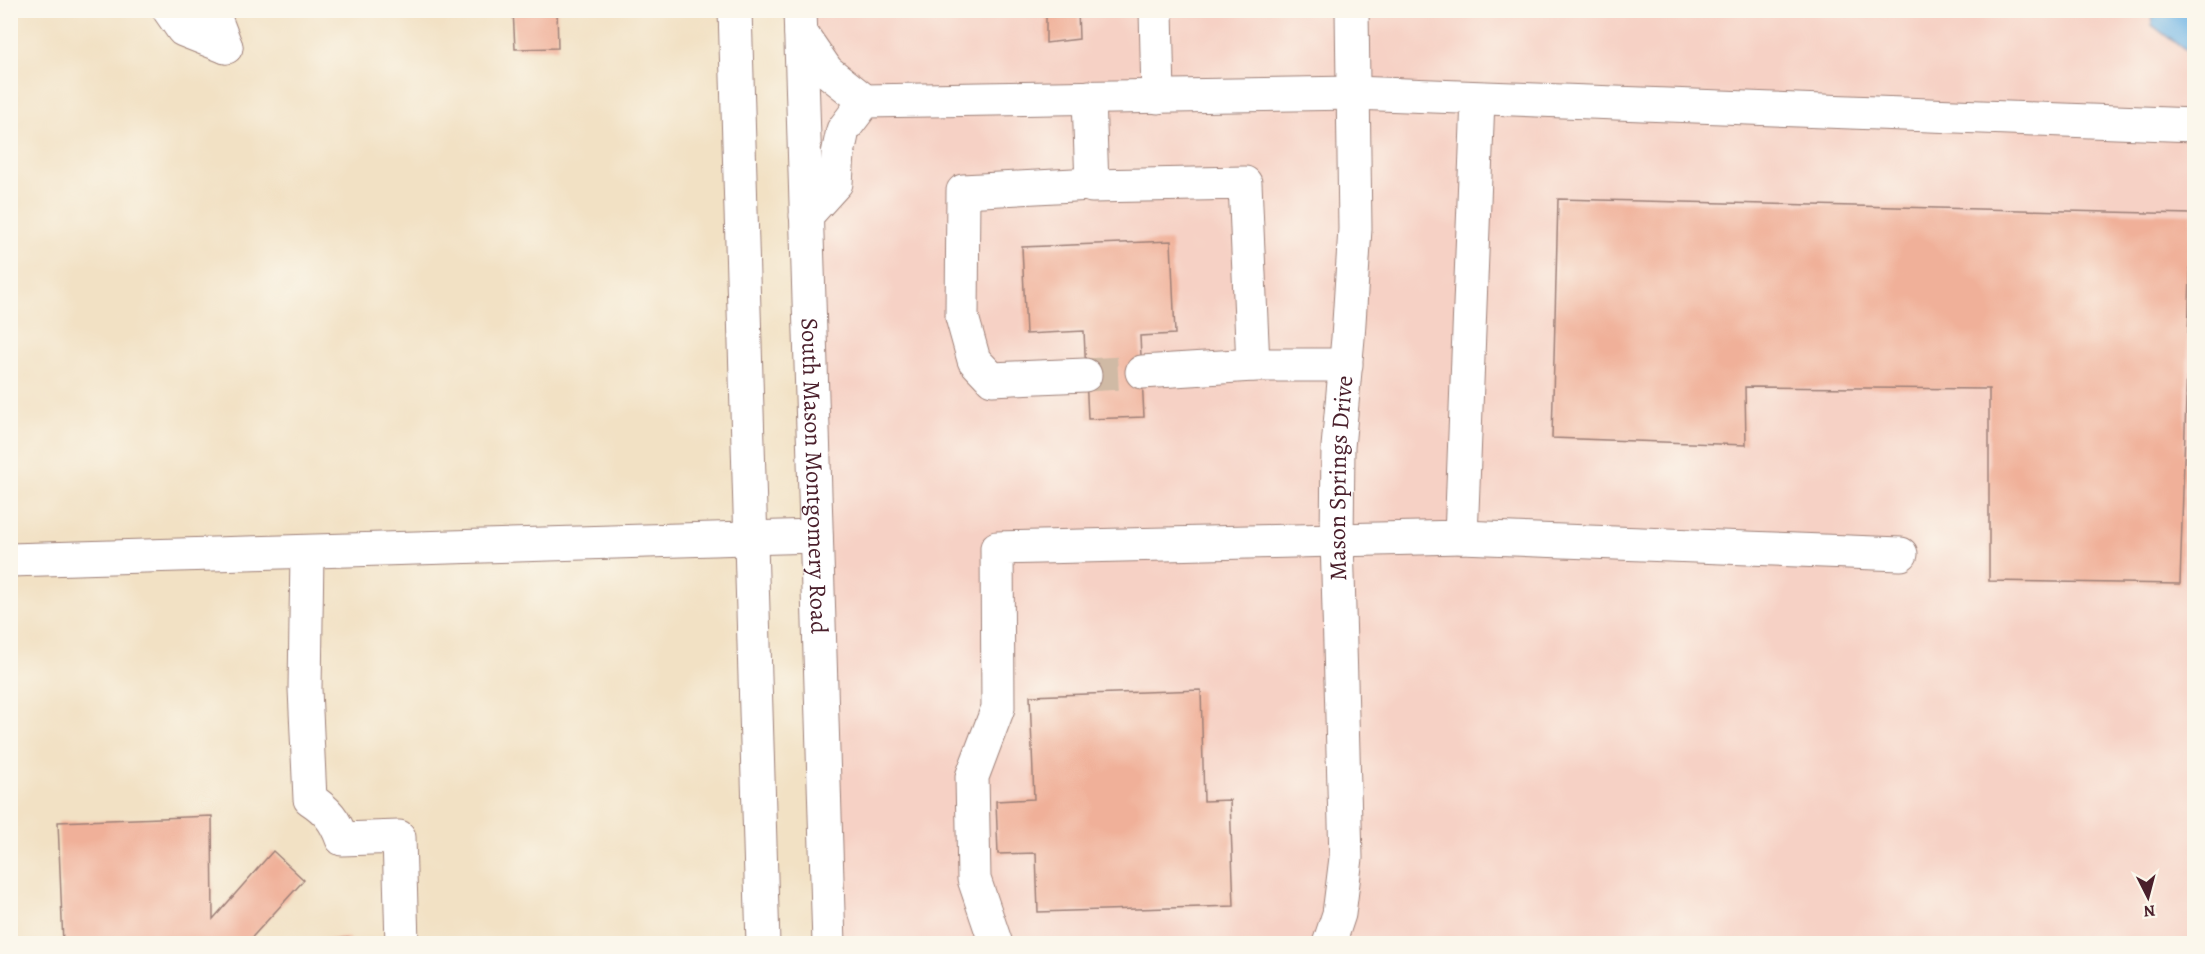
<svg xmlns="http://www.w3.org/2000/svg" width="2205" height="954" viewBox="0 0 2205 954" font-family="Alegreya,serif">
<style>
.built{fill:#f6d1c5}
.water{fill:#70b5e6;stroke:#5d6a88;stroke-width:1.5}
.building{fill:#f0b099}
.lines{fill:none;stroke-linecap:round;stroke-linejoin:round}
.minor-tunnel{stroke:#d0baa5;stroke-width:33;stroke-dasharray:33 16;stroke-linecap:butt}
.minor-casing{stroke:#9e8078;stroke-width:35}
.major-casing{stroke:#9e8078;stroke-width:35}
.minor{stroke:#fff;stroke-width:33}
.major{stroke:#fff;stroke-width:33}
.labels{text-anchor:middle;stroke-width:5;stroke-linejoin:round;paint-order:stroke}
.street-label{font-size:24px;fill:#4a1f2b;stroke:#fbf7ec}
</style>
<rect width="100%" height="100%" fill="#fbf7ec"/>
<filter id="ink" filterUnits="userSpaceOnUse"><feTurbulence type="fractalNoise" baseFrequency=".0167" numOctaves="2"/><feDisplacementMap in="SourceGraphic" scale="12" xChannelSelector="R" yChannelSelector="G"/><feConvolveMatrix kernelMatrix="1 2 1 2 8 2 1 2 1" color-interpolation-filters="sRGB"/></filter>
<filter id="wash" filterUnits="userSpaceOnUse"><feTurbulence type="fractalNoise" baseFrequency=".008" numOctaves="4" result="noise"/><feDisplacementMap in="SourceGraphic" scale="24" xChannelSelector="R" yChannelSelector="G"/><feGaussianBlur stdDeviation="1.35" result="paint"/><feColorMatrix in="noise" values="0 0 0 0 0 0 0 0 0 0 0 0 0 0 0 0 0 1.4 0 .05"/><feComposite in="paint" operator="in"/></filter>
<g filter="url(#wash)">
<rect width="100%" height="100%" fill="#f2e1c4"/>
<!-- built -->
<path class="built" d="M800,11H2194V943H829Z"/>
<!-- water -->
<path class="water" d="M2151,11H2194V57L2152,25Z"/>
<g id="blocks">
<!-- building -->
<path class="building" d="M513,10H557L558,48L515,49Z
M1046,10H1078L1079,39L1046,43Z
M1558,199L2192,214L2180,584L1989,581V389L1745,387L1746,445L1552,438Z
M1171,241L1175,334L1140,336L1144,417L1088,419L1084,331L1026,334L1022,247Z
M1201,690L1204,801L1230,800L1234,906L1038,912L1036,853L998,854L996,801L1034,799L1030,696Z
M212,816L213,919L273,851L304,880L246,944H63L58,822Z
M349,938V944H283V942Z"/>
</g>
</g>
<g filter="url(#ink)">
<use href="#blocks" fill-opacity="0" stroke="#9e8078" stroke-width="1.5"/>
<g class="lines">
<!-- minor-tunnel -->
<path class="minor-tunnel" d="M1085,375L1142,372"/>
<defs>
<g id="minor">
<path d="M169,10L183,30L226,47"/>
<path d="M212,10L226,47"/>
<path d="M1156,10L1158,97"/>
<path d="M801,33L827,71L865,101L1353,93L2194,125"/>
<path d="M1089,97L1092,186L1245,183L1253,365H1346"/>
<path d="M806,216L836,183L838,154L843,130L865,101"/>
<path d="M1142,372L1253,365"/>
<path d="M1085,375L992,379L974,360L962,317L963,191L1092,184"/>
<path d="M1461,537L1901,554"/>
<path d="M307,552L305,689L310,799C327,810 335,820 342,839L399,837L402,944"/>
<path d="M10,560L816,536"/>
<path d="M996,944L974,879L972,777L998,708L997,548L1461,537L1478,99"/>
<path id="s1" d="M1329,944L1339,914L1346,858L1337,539L1338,447L1348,338L1355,229L1352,10"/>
</g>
<g id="major">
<path d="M735,10L763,944"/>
<path id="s2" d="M800,10L829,944"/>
</g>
</defs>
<!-- minor casing -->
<use href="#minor" class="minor-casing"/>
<!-- major casing -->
<use href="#major" class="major-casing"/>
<!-- minor -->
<use href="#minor" class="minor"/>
<!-- major -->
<use href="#major" class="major"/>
</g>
</g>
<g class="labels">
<!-- street labels -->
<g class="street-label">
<text dy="8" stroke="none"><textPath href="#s2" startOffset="466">South Mason Montgomery Road</textPath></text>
<text dy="8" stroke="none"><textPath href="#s1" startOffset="468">Mason Springs Drive</textPath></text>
</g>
</g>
<!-- margin -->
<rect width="2205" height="954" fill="none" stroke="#fbf7ec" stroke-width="36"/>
<!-- north arrow -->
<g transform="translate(2148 897) rotate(174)" stroke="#fbf7ec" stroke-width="4.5" paint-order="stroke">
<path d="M0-4.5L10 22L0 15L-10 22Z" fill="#4a1f2b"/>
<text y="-9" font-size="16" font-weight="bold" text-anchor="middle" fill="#4a1f2b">N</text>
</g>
</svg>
